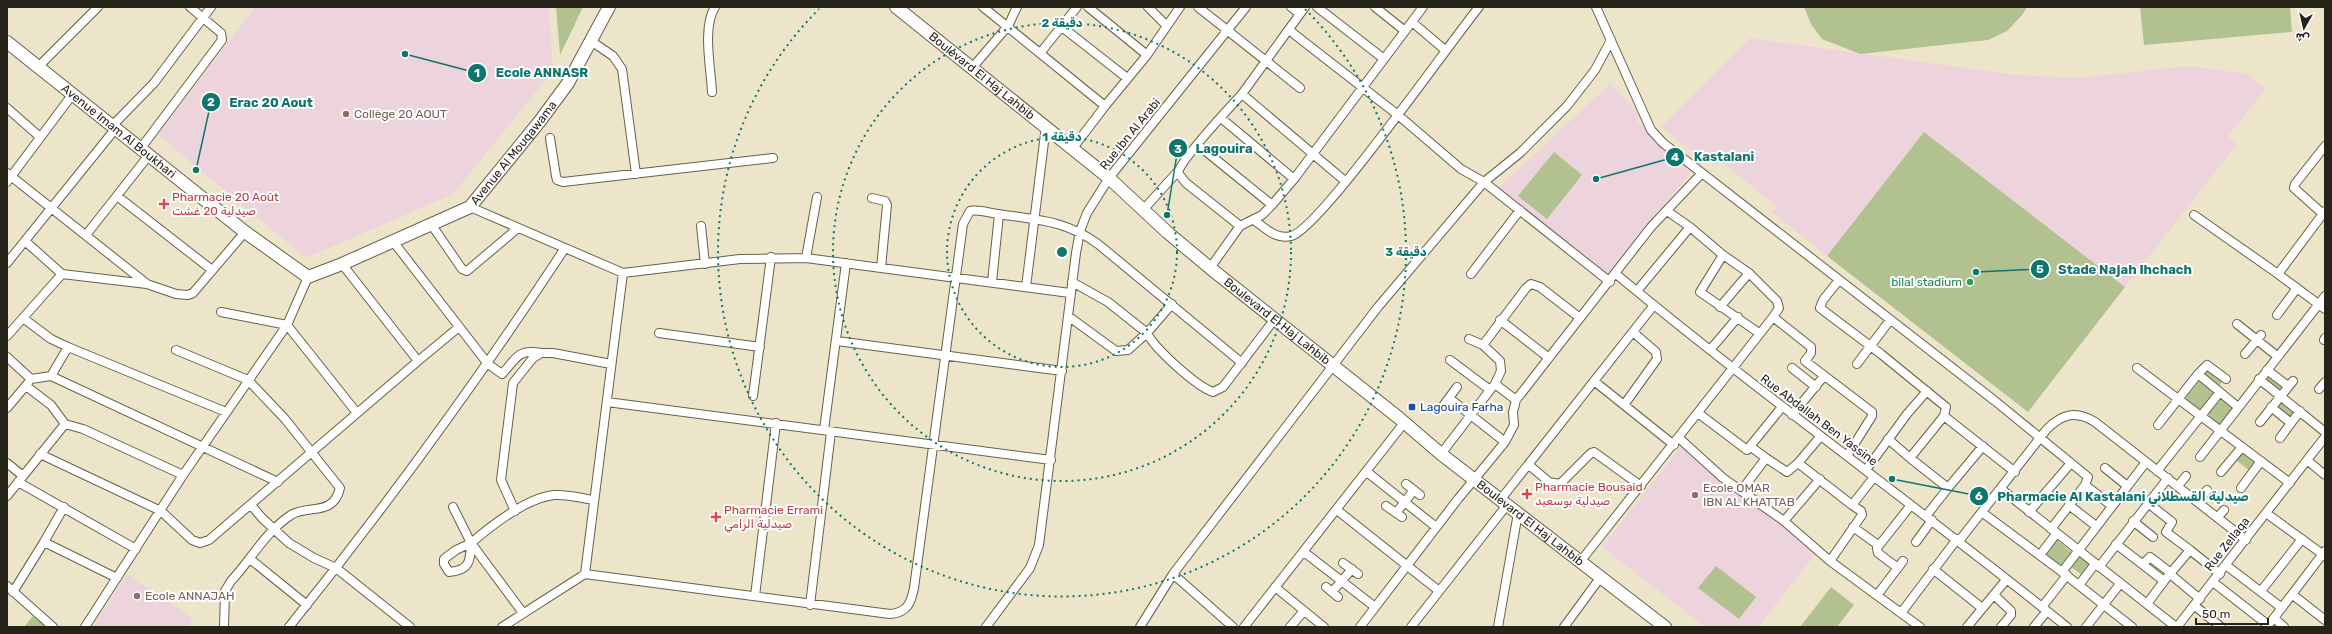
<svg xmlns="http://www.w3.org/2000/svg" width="2332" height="634" viewBox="0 0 2332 634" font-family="Rubik,'Noto Naskh Arabic',sans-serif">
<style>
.education{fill:#edd3db}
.green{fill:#b1c18f}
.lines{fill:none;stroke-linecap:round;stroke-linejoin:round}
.street-casing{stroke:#686148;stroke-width:10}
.secondary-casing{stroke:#686148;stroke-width:14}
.street{stroke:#fff;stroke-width:8}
.secondary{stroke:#fff;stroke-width:12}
.ring{fill:none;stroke:#0f766e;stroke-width:2;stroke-dasharray:2 4}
.education-dot{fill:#8d6e63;stroke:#fff;stroke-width:1.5}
.health-dot{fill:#e0444e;stroke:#fff;stroke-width:1.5}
.leisure-dot{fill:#2e9e5b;stroke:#fff;stroke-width:1.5}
.transit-dot{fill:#1a4fb4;stroke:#fff;stroke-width:1.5}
.labels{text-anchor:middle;stroke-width:4;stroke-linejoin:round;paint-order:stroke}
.street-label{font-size:12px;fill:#262319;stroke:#fff}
.education-label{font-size:12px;fill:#785e54;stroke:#fff;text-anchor:start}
.health-label{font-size:12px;fill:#be3a42;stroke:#fff;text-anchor:start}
.leisure-label{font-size:12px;fill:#27864d;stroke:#fff;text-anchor:end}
.transit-label{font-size:12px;fill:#164399;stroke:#fff;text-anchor:start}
.centre{fill:#0f766e;stroke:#fff;stroke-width:2}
.ring-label{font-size:12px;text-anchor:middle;font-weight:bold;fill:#0f766e;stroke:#fff;stroke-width:4;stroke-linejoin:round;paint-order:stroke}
.leader{fill:none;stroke:#0f766e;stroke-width:1.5}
.callout-dot{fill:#0f766e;stroke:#fff;stroke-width:1.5}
.mark-label{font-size:12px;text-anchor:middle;font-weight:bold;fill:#fff}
.callout-label{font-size:13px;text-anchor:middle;font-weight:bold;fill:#0f766e;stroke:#fff;stroke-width:4;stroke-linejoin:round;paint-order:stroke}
</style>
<rect width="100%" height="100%" fill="#ede5c9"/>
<!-- education -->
<path class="education" d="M255,7H549L553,71L453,194L306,258L158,135Z
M1750,38L2016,75L2076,78L2189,66L2247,74L2266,89L2228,136L2237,144L2125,287L1924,132L1827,256L1772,212L1777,207L1709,151L1697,155L1661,127Z
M1610,84L1641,116L1636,121L1693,169L1607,276L1497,189Z
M1683,444L1817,552L1758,627H1705L1602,547Z
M127,574L193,618L188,627H93Z"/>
<!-- green -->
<path class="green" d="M556,7H583L560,55Z
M1804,7H2027L2023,14L2007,31L1988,40L1860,54L1822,39L1811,24Z
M2140,7H2290L2292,32L2144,45Z
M1924,132L2125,287L2028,412L1827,256Z
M1554,152L1582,175L1547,219L1518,196Z
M2209,367L2224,379L2217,389L2202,376Z
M2271,371L2287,384L2281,392L2265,379Z
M2200,380L2215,392L2200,412L2184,400Z
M2220,397L2234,408L2220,427L2205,416Z
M2281,400L2296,413L2290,421L2274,408Z
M2242,451L2257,464L2251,472L2235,459Z
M2057,540L2072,553L2061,567L2045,554Z
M2081,555L2091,563L2082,575L2071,567Z
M1716,566L1756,597L1739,619L1698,588Z
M1831,587L1854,605L1837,627H1800Z
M33,616L47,627H24Z"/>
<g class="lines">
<defs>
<path id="street" d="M983,7L1105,106L1147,55L1180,7
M1088,7L1147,55
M1148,7L1167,26
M1198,7L1300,88
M1291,7L1300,14
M1305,7L1289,29L1294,34L1398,115L1461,169L1484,182L1610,282
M1317,7L1384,59
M1375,7L1405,31
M1412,22L1445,50
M1062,27L1127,78
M591,41L613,56L622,69L636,174
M1041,52L1077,7
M38,67L98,7
M972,68L1008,26L1017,7
M712,92C711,69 702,27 715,7
M1242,94L1289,29
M7,108L40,137
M1221,118L1294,179
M112,126L154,83L211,7
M550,138L556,176L557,180L563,182L773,158
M1198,145L1272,205L1294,179L1423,7
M141,148L222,40L221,33L190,7
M1073,148L1105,106
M7,173L147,284L176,294L188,295L193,293L245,232
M1702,173L1995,401L2071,463L2029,512
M7,182L72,95
M117,196L212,270
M872,198L885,201L887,205L881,268
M470,207L623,273L740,259L806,258L1070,293
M1143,210L1179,170
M1667,211L1690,227L1723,255L1749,273L1777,301L1779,308L1773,317
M2325,211L2278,274L2325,309
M2323,214L2294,188L2295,184L2325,146
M2194,215L2278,274
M1254,220C1265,228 1276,240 1291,236C1319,230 1451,41 1479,7
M431,224L462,269L467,271L518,228
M701,226L705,264
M1240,226L1186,183L1178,173C1180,160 1231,106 1242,94L1345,181
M86,235L149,155
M392,240L488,364L502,374C517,358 517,349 541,353
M25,241L62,274L147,284
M1723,255L1700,292L1759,333
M806,258L817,197
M7,263L116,128
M1210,268L1240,226L1262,215L1272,205
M1471,274L1520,210
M1616,274C1763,396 1918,507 2067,627
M1839,280L1823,300L1820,308L1881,354L1946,407L1944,416L1910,458L1948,488L1926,516
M992,282L999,214
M1026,287L1046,126
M1637,291L1690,227
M1172,304L1147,333C1155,349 1196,386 1213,392L1223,387L1274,320
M1720,307L1749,273
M221,312L287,325L357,413
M2277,315L2297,288
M1068,316L1116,351L1128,350L1147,333L1108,302L1072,282
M23,318L51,339L68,347L226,412
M1500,320L1549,358
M2237,324L2277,356
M659,333L760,347
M7,336L62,274
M1469,339L1483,345L1526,288L1531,284L1540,287L1580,318
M2324,340L2325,338
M837,341L1062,371
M1483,345L1500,361L1501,371L1495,384
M176,350L248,380L285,419L340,488C333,517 309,504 291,515C265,532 251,560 231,581L225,591L224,627
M1710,350L1738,317
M2245,354L2261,335
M7,357L31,379L51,376L68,347
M1450,360L1490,390L1495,384L1516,400
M418,361L459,327
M1857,364L1890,320
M1792,368L1816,387
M2137,368L2290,483
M2267,370L2288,386
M2198,374L2207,365L2226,379
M51,376L278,482
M2259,379L2325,432
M1594,381L1674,445
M26,386L51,405L65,424L83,429L183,475
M2319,389L2325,382
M753,396L771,257
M1449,398L1505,442
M607,402L1051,460
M1624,405L1657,359L1656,352L1633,332
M1443,406L1457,387
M2271,407L2291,423
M7,408L28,383
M1698,413L1747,450L1782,407
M1792,415L1824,376
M1944,416L2015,472
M2260,422L2293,381
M2158,425L2198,374L2238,407
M824,430L846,263
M1820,437L1798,463L1852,505L1874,477
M1679,438L1723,478L1784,521L1830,561L1920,627
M2280,438L2300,411
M1888,439L1910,458
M40,454L161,511L192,540L200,543L209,540L418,361L342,264
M1441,454L1490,390
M2200,457L2325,296
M1766,458L1787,472L1798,463
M2308,461L2325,475
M7,463L23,476
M2071,463L2088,477L2085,485
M1529,465L1549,482L1560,484L1591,453L1594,452L1641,486
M2105,468L2126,485
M1866,470L1907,414L1927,391
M2157,471L2220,392
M1367,472L1436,527
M2221,472L2242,447
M18,482L136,549
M1406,484L1420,495
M2178,486L2186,476
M1948,488L1983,446
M2241,488L2261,461
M2001,489L2176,627
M1741,491L1766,458L1751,447
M7,496L65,424
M1501,499L1654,305
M2198,502L2207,490
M2148,503L2172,522L2166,532L2190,550
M251,505L262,518L289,543L314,558L336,568L410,627
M2069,505L2096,526
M1386,506L1402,517
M453,507L471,543L456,550L444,559V564L449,572C470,570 470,562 471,543
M1337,510L1439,591
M515,511L501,480L513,383L533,358L541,353H553L611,364
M1396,513L1414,490
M1983,513L2062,572
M2266,513L2325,556
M2218,517L2224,510
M1784,521L1820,479
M2133,521L2153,537
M1853,527L1878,545
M2051,529L2085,485L2112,506
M1959,541L2047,429C2062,414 2076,410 2095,422L2246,540
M44,542L64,507
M1916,542L1932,520
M2116,544L2164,581L2190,550L2220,574
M1304,552L1375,607
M2040,555L2056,534
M250,559L307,605
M1830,561L1862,515L1861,511L1852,505
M1580,562L1773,317L1811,347V353L1805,361L1872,412V416L1847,456
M1343,563L1358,574
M2143,564L2150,557L2171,573
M2227,566L2282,608
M2099,567L2168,478
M1898,568L1878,553L1877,548L1911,505
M1933,569L1982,608
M585,574L623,273
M1173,574L1233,627
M2170,574L2200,599
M2213,582L2268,625L2274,618L2284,627
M2079,585L2095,564
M7,586L53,627
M1275,587L1324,627
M1326,587L1338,597
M2261,591L2302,539
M13,592L44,542L117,578
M1332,592L1352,569
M1878,594L1903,561
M1994,595L2011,611V615L2001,627
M2293,595L2325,620
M755,596L776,423
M2147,604L2164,581
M810,605L831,432
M2195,606L2221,627
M2042,607L2067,575
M523,613L471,543C492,525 526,498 554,495C567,494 581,498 594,500
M1901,613L1957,539
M2274,618L2325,551
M85,627L183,475L287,325L308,277
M289,627C387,505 479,379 565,248
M502,627L585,574L890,614C907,613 911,603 914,588L963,224L970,211C979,209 989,213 998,214C1037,220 1065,220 1098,244L1242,363
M986,627L1030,568L1039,545L1076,253L1080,231L1087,213L1109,178L1246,7
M1140,627L1173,574L1378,307L1484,182L1520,153L1567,106L1595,70L1611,40
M1244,627L1404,423
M1290,627L1304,611
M1360,627L1458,499L1505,442L1514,425L1513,412L1516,400L1651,227L1702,173L1663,143L1651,130L1596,7
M1411,627L1507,505
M1498,627L1518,513
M1564,627L1600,578
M1967,627L2006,580
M2034,627L2047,611
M2086,627L2120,584
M2132,627L2062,572L2146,462
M2177,627L2325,437"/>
<g id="secondary">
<path id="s1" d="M896,7L1109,178L1167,232L1210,268L1399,418L1441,454L1665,627"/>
<path id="s2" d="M7,42L245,232L308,277L342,264L470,207L540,121L568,83L609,7"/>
</g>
</defs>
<!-- street casing -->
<use href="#street" class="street-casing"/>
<!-- secondary casing -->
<use href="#secondary" class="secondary-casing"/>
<!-- street -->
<use href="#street" class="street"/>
<!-- secondary -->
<use href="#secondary" class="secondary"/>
</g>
<!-- distance rings -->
<g class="ring">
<circle cx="1062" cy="252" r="115"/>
<circle cx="1062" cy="252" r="229"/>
<path d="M1305 9A344 344 0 1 1 819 9"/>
</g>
<!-- markers -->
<g class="education-dot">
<circle cx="346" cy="114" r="4"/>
<circle cx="1695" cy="495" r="4"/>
<circle cx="137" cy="596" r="4"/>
</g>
<g class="health-dot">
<path d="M162 198h4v4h4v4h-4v4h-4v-4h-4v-4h4z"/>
<path d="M1525 488h4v4h4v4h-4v4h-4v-4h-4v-4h4z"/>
<path d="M714 511h4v4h4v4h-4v4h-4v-4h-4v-4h4z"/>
</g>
<circle class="leisure-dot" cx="1970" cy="282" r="4"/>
<rect class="transit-dot" x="1408" y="403" width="8" height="8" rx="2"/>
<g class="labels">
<!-- street labels -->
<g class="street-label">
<text dy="4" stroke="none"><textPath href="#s1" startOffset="110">Boulevard El Haj Lahbib</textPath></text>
<text dy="4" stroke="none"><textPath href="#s2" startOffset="143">Avenue Imam Al Boukhari</textPath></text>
<text transform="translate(1130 134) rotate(-51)" y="4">Rue Ibn Al Arabi</text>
<text dy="4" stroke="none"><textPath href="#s2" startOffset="628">Avenue Al Mouqawama</textPath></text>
<text dy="4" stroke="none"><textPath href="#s1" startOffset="494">Boulevard El Haj Lahbib</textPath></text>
<text transform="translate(1819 420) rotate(37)" y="4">Rue Abdallah Ben Yassine</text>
<text dy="4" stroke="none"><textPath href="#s1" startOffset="818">Boulevard El Haj Lahbib</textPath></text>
<text transform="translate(2227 544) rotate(-52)" y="4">Rue Zellaqa</text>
</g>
<!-- education labels -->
<g class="education-label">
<text x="354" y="118">Collège 20 AOUT</text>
<text x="1703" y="492">Ecole OMAR<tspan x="1703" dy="14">IBN AL KHATTAB</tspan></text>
<text x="145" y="600">Ecole ANNAJAH</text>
</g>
<!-- health labels -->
<g class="health-label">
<text x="172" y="201">Pharmacie 20 Août<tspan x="172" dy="14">صيدلية 20 غشت</tspan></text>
<text x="1535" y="491">Pharmacie Bousaid<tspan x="1535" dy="14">صيدلية بوسعيد</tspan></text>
<text x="724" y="514">Pharmacie Errami<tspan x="724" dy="14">صيدلية الرامي</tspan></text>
</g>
<!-- leisure labels -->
<g class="leisure-label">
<text x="1962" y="286">bilal stadium</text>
</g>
<!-- transit labels -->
<g class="transit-label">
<text x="1420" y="411">Lagouira Farha</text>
</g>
</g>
<circle cx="1062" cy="252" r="6" class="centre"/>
<g class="ring-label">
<text x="1062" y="27">2 دقيقة</text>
<text x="1062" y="141">1 دقيقة</text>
<text x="1406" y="256">3 دقيقة</text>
</g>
<!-- callouts -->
<path class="leader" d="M405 54L477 73M196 170L211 102M1167 215L1178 148M1596 179L1675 157M1976 272L2040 269M1892 479L1979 496"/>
<g class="callout-dot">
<circle cx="405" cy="54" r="4"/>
<circle cx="196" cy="170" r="4"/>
<circle cx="1167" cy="215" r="4"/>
<circle cx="1596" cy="179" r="4"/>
<circle cx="1976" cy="272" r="4"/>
<circle cx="1892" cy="479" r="4"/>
<circle cx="477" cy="73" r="10"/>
<circle cx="211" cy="102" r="10"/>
<circle cx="1178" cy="148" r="10"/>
<circle cx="1675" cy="157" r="10"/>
<circle cx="2040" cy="269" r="10"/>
<circle cx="1979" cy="496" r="10"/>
</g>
<g class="mark-label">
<text x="477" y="77">1</text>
<text x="211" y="106">2</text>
<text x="1178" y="153">3</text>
<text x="1675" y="161">4</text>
<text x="2040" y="273">5</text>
<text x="1979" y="500">6</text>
</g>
<g class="callout-label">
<text x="542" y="77">Ecole ANNASR</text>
<text x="271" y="107">Erac 20 Aout</text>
<text x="1224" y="153">Lagouira</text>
<text x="1724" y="161">Kastalani</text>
<text x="2125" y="274">Stade Najah Ihchach</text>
<text x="2123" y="501">Pharmacie Al Kastalani صيدلية القسطلاني</text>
</g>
<!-- border -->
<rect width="2332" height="634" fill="none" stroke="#262319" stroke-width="16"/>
<!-- north arrow -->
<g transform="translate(2304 28) rotate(188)" stroke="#ffffff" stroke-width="3" paint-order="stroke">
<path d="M0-3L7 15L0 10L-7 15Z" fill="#262319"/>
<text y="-6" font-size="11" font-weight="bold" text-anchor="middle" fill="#262319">ش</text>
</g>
<!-- scale -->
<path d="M2196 618v6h72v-6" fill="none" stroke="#262319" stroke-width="2"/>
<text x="2202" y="618" font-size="12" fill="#262319" stroke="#ffffff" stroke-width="3" paint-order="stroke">50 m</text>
</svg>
